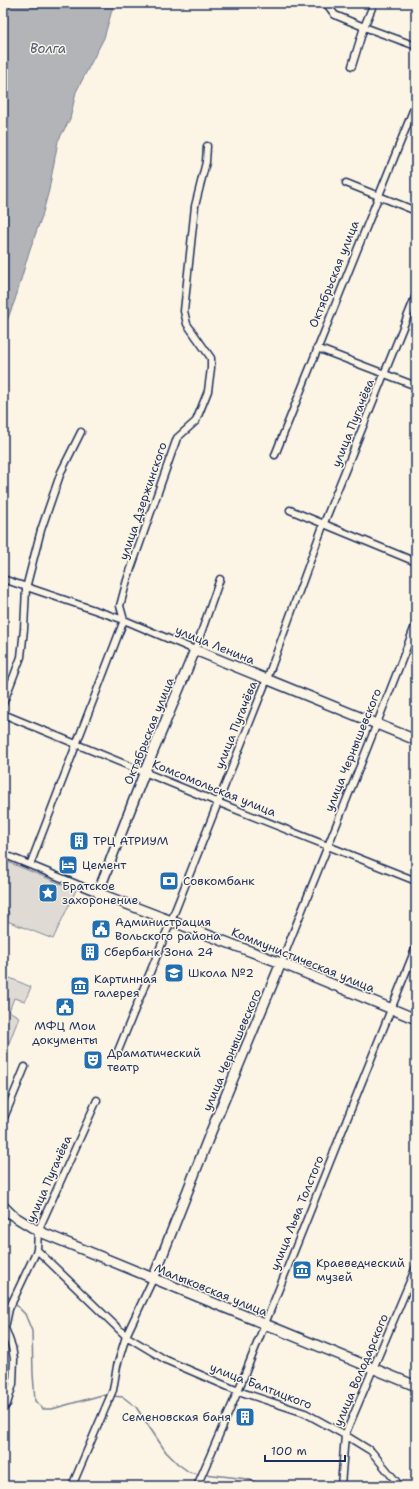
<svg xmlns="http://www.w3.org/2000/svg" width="419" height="1489" viewBox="0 0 419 1489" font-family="'Shantell Sans',sans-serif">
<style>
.green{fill:#dfdbd4;stroke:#7d8599}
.water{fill:#b2b4b8;stroke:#767f94}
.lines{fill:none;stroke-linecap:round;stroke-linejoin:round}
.stream{stroke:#767f94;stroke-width:1.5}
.street-casing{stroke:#1b2f5e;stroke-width:9}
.secondary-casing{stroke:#1b2f5e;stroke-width:12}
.street{stroke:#fcf5e5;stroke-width:6}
.secondary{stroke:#fcf5e5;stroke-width:9}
.labels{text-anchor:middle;stroke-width:3;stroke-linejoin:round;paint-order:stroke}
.street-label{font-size:12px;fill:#1b2f5e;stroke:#fcf5e5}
.poi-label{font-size:12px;fill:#1b2f5e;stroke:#fcf5e5;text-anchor:start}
.water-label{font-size:13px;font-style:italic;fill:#485779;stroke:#fcf5e5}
</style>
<rect width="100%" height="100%" fill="#fcf5e5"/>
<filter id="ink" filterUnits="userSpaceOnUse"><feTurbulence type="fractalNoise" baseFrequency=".025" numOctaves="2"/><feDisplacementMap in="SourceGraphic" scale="8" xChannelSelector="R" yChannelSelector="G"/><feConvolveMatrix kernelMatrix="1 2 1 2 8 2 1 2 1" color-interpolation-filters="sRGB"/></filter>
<g filter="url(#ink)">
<!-- green -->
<path class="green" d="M3,860L76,890L53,939L7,921L9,912L3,910Z
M3,975L31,987L25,1001L14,998L9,1011L19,1017L9,1043L3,1040Z"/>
<!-- water -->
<path class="water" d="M3,3H114L104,38L76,92L70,119L58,141L49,190L42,216L29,252L15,300L3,331Z"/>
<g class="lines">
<!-- stream -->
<path class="stream" d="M3,1292L12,1301
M14,1303L25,1314L32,1331L33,1374L35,1401L43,1409H52L102,1395L108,1396
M112,1396L123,1397L136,1407L166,1452L178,1464L189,1472L199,1474
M205,1474L247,1479L268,1486"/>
<defs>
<path id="street" d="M326,3L335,15L364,27L416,46
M352,66L364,27L374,3
M346,183L416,211
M317,348L416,386
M275,455L416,103
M290,510L416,562
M3,579L124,620L195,650L220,579
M3,704L21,657L24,629L26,588L41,530L61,472L81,432
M3,714L217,802L416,881
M3,854L98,893
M30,865L124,620L120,606L127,580L177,438L196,421L208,391L211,368V358L187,324L184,311L195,206L206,162L207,146
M281,963C326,849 373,737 416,623
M118,1051L171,921L267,679L324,523L416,295
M3,1120L25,1067
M37,1250L126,1336L166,1360L238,1391L305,1413L345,1435L371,1451L400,1486
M3,1409L7,1404L13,1384L14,1359L12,1347L5,1328L9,1309L37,1250L38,1231L97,1100
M72,1486L113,1390L117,1366L126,1336L153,1279
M197,1486L238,1391L416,947
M341,1486L345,1435L416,1267"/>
<path id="secondary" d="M416,740L195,650L145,771L98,893L281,963L416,1019
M3,1206L12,1215L38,1231L416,1386
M153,1279L210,1134L281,963"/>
</defs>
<!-- street casing -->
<use href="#street" class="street-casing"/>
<!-- secondary casing -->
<use href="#secondary" class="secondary-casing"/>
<!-- street -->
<use href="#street" class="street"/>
<!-- secondary -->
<use href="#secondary" class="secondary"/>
</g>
</g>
<!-- icons -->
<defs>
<symbol id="building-square" viewBox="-11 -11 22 22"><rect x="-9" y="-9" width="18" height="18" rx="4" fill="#1f6fb2" stroke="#fcf5e5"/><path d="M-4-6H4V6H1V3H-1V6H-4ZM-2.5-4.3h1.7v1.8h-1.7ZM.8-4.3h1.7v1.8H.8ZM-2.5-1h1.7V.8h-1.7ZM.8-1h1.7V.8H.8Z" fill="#fff"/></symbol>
<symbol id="hotel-square" viewBox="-11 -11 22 22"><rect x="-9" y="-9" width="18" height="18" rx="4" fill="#1f6fb2" stroke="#fcf5e5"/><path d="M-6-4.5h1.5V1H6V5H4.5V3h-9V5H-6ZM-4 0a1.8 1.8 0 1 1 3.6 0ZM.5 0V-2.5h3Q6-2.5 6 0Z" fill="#fff"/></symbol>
<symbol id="bank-square" viewBox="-11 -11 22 22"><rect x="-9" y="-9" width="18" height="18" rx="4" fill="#1f6fb2" stroke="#fcf5e5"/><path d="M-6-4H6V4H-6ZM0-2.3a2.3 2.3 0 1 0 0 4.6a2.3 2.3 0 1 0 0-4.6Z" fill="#fff"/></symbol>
<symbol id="sight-square" viewBox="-11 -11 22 22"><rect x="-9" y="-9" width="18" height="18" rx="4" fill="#1f6fb2" stroke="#fcf5e5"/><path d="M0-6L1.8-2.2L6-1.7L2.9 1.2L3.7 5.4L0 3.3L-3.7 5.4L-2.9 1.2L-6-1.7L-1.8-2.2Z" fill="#fff"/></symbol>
<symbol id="civic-square" viewBox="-11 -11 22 22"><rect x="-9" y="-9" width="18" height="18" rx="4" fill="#1f6fb2" stroke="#fcf5e5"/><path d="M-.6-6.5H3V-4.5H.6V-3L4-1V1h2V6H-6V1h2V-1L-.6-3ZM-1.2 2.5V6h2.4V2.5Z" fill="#fff"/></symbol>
<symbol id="school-square" viewBox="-11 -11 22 22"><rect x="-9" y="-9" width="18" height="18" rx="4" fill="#1f6fb2" stroke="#fcf5e5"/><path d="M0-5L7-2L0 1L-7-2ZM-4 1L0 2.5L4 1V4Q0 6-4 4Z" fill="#fff"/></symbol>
<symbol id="museum-square" viewBox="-11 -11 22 22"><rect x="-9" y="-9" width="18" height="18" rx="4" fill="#1f6fb2" stroke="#fcf5e5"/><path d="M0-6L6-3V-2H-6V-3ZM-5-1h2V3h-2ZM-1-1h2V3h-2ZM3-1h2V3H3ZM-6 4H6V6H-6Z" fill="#fff"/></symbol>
<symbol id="theatre-square" viewBox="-11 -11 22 22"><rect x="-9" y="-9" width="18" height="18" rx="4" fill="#1f6fb2" stroke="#fcf5e5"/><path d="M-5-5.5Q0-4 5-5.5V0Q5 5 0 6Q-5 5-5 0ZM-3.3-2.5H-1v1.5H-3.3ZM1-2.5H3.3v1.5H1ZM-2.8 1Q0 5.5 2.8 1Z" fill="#fff"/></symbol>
</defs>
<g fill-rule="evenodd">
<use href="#building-square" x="68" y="830" width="22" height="22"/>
<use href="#hotel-square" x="57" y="854" width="22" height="22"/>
<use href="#bank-square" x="158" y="870" width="22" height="22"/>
<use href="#sight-square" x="37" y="882" width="22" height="22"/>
<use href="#civic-square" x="90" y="918" width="22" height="22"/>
<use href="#building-square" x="79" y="941" width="22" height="22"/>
<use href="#school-square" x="163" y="962" width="22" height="22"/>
<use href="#museum-square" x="69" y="975" width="22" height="22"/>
<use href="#civic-square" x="54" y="996" width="22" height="22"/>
<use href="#theatre-square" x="82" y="1049" width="22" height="22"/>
<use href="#museum-square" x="291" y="1259" width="22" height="22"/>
<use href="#building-square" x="234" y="1406" width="22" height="22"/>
</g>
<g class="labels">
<!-- street labels -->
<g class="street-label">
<text transform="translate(334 274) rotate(-68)" y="4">Октябрьская улица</text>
<text transform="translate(353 423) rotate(-68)" y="4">улица Пугачёва</text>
<text transform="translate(143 501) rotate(-71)" y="4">улица Дзержинского</text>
<text transform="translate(215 645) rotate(22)" y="4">улица Ленина</text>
<text transform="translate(236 725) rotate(-68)" y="4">улица Пугачёва</text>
<text transform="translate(149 731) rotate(-68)" y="4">Октябрьская улица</text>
<text transform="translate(353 750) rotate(-68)" y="4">улица Чернышевского</text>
<text transform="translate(214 788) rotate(22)" y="4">Комсомольская улица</text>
<text transform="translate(303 960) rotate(22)" y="4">Коммунистическая улица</text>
<text transform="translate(232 1050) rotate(-67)" y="4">улица Чернышевского</text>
<text transform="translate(49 1179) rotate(-66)" y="4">улица Пугачёва</text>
<text transform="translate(297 1213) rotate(-68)" y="4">улица Льва Толстого</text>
<text transform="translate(211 1290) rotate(22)" y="4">Малыковская улица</text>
<text transform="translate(361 1370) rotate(-67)" y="4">улица Володарского</text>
<text transform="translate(261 1386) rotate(21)" y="4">улица Балтицкого</text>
</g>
<!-- poi labels -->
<g class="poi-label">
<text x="93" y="845">ТРЦ АТРИУМ</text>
<text x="82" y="869">Цемент</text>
<text x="183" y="885">Совкомбанк</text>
<text x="62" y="890">Братское<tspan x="62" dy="14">захоронение</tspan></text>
<text x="115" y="926">Администрация<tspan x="115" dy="14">Вольского района</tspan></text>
<text x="104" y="956">Сбербанк Зона 24</text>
<text x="188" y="977">Школа №2</text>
<text x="94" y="983">Картинная<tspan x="94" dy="14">галерея</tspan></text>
<text x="65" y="1030" text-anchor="middle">МФЦ Мои<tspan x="65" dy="14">документы</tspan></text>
<text x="107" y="1057">Драматический<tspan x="107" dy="14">театр</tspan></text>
<text x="316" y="1267">Краеведческий<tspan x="316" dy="14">музей</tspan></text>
<text x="231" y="1421" text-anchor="end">Семеновская баня</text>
</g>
<!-- water labels -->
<g class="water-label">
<text x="48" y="53">Волга</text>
</g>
</g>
<!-- margin -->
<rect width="419" height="1489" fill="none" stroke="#fcf5e5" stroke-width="16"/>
<rect x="8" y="8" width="403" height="1473" fill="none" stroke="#1b2f5e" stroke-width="1.5" filter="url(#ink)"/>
<!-- scale -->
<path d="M265 1455v6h80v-6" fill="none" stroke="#1b2f5e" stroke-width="2"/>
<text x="271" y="1455" font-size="12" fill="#1b2f5e" stroke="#fcf5e5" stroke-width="3" paint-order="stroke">100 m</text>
</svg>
